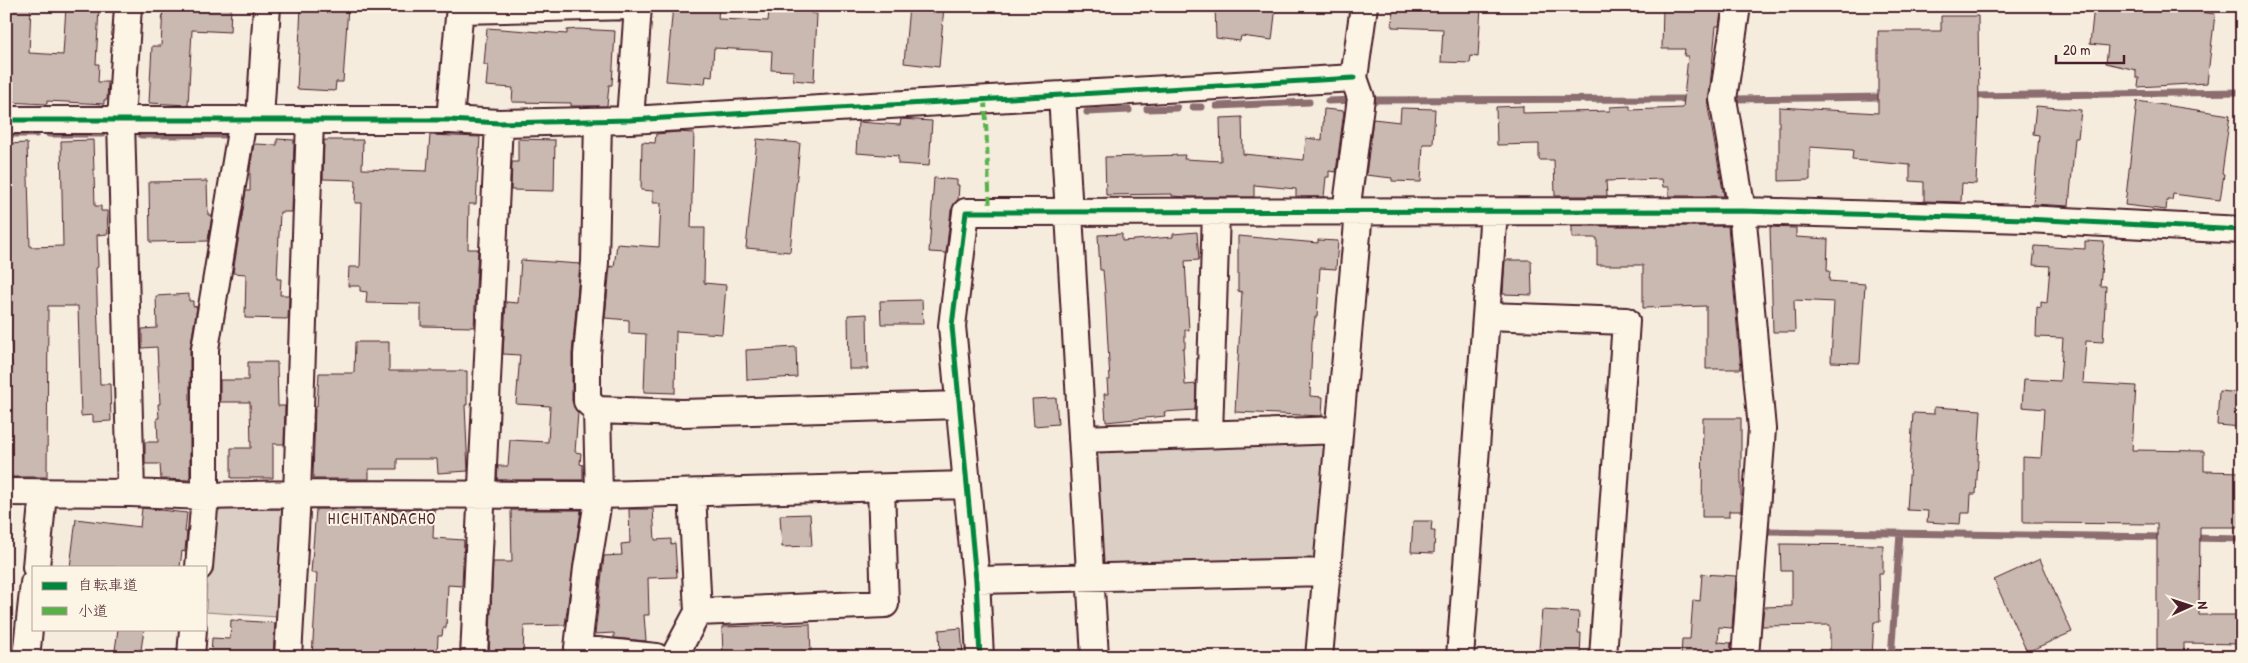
<svg xmlns="http://www.w3.org/2000/svg" width="2248" height="663" viewBox="0 0 2248 663" font-family="'Patrick Hand','Klee One',sans-serif">
<style>
.green{fill:#dbcec4;stroke:#927678}
.lines{fill:none;stroke-linecap:round;stroke-linejoin:round}
.stream{stroke:#8c6e70;stroke-width:7}
.building{fill:#cab9b1;stroke:#4a1f2b}
.street-casing{stroke:#4a1f2b;stroke-width:30}
.street{stroke:#fcf5e5;stroke-width:26}
.quiet{stroke:#57b146;stroke-width:4;stroke-dasharray:8 4;stroke-linecap:butt}
.cycleway-casing{stroke:#fcf5e5;stroke-width:8}
.cycleway{stroke:#00873e;stroke-width:5}
.labels{text-anchor:middle;stroke-width:4;stroke-linejoin:round;paint-order:stroke}
.quarter-label{font-size:16px;letter-spacing:1px;fill:#4a1f2b;stroke:#fcf5e5}
</style>
<rect width="100%" height="100%" fill="#f5ecde"/>
<filter id="ink" filterUnits="userSpaceOnUse"><feTurbulence type="fractalNoise" baseFrequency=".02" numOctaves="2"/><feDisplacementMap in="SourceGraphic" scale="10" xChannelSelector="R" yChannelSelector="G"/><feConvolveMatrix kernelMatrix="1 2 1 2 8 2 1 2 1" color-interpolation-filters="sRGB"/></filter>
<g filter="url(#ink)">
<!-- green -->
<path class="green" d="M1318,439L1327,449L1316,554L1311,560L1106,567L1097,558L1092,454L1099,447Z
M209,504L278,505L282,510L277,617L206,612Z"/>
<g class="lines">
<!-- stream -->
<path class="stream" d="M1970,96L2242,92
M1735,99L1886,97
M1367,100L1693,99
M1328,101L1356,100
M1217,106L1309,102
M1193,107H1201
M1147,109L1177,108
M1087,112L1129,110
M6,134H36
M49,134H102
M141,135H232
M1761,531L2166,537
M2192,538L2242,539
M1891,657L1900,533"/>
</g>
<!-- building -->
<path class="building" d="M6,6H31L29,53L63,55L66,6L99,8L96,64H99L98,82H108L107,100H104V104L47,101V104L6,102Z
M163,6H231L230,32L192,30L188,105L149,103L152,46H161Z
M301,6H348L343,82H336L335,91L297,89Z
M673,6H719L718,19L768,21L769,11H775V6H811L810,13L817,14L814,82L793,80L794,71L771,70L772,51L714,48L712,77L706,76L705,84L666,81Z
M909,6H944L939,67L904,63Z
M1215,6H1276L1272,40L1241,36L1240,41L1216,38Z
M1393,6H1481L1478,57L1471,56L1470,63L1441,62L1443,29L1392,27Z
M1663,6H1722L1719,26H1716L1708,107L1724,196H1669V187H1663L1662,179L1606,181L1607,196H1555L1554,160H1539V144L1497,145L1496,107L1523,106V113L1610,111V107L1630,106V110L1683,108L1688,56H1684L1685,49H1662Z
M2094,6H2193V11L2215,14L2207,83L2138,87L2139,78H2136V70L2106,63L2108,46L2090,44Z
M1941,16H1978L1979,108L1976,184L1962,183L1961,202L1924,201V182L1910,181V165L1852,160L1853,150L1810,147V180L1779,181V107L1878,113V31H1941Z
M487,28L567,34V30L578,29L615,31L612,85H609L607,106H571V103L512,102L513,88L486,86L488,65H484Z
M2137,101L2230,115L2222,173L2224,174L2220,200L2173,194L2172,200H2167L2166,210L2125,205Z
M2036,106L2081,110L2078,138H2075L2069,206L2033,204L2039,135L2033,134Z
M1401,108L1435,109L1433,144H1423L1421,182L1392,181V178L1366,175L1373,119L1400,122Z
M1324,109L1344,111L1336,172L1329,171V177H1326L1324,197H1296V189L1254,185V197H1187L1172,196V194L1106,195L1105,157L1185,155L1184,159L1221,161L1220,118L1242,117L1243,154L1304,160L1306,138L1322,140Z
M901,119L932,121L929,166L898,164V156L856,153L858,122L900,125Z
M678,132L694,133L691,228H705L704,283L726,285L722,334L676,331L675,393L644,392L646,334L629,333V320L605,318L610,266L614,267L617,244L659,247L661,203H653V191L641,190L642,142L655,143L656,134Z
M430,135L480,137L476,204H469L468,249H478L474,327L421,326V304L366,303L367,292L360,291V286H348L349,267H360L362,203H355L356,180L323,179L324,140H363L362,169L427,171Z
M277,139L294,140L292,212H280L277,279H281L280,295H289L288,319L245,318L246,274L233,273L246,191H250V169L254,144L277,145Z
M518,139L555,140L554,191L511,190L512,162H518Z
M757,139L800,143L790,252L746,248Z
M93,140L95,206H101V211H107L108,234L97,235L98,267L96,268L100,384H110L111,421L93,422V415L81,416L78,306H48L47,477H6L7,370H12L7,265L6,144L27,143L30,247L63,246L61,141Z
M934,178L957,180V185H959L958,200L951,210L946,253L929,252Z
M207,181L208,215H212L208,241L150,242L149,182Z
M1572,226H1728L1741,369H1706V306L1643,308V265H1597V238H1572Z
M1770,227L1796,228V237L1828,239L1827,271H1830L1829,281L1865,284L1860,363L1831,362L1834,302L1794,300L1795,332H1773Z
M1197,232L1199,260L1185,261L1189,330H1185V348H1183L1185,385L1196,384L1195,410L1164,412L1165,416L1106,422L1104,394H1108L1107,380H1110L1105,293L1103,270H1100L1098,235L1122,234V241L1173,237V234Z
M1238,236L1318,243V240L1338,241L1336,269L1320,268L1317,317H1315L1312,343L1310,396L1323,397L1322,416L1235,412L1242,292L1238,291Z
M2085,241L2104,242L2100,286H2106L2103,342L2086,341L2083,383L2136,386L2132,450L2204,451V471L2242,472V527H2200L2199,615H2242V644L2184,643V657H2157V524L2023,523V457L2041,458L2044,409L2022,407L2024,379L2060,381L2063,338L2036,337L2037,307L2041,308V302L2047,303L2050,266L2033,265L2035,246L2085,249Z
M521,260L580,264L572,354V401L578,413L575,452L581,453L580,464L583,465V480H497L498,466H508L510,440L548,442L550,406L516,404L520,355L503,354L506,302L518,303Z
M1505,260H1531L1532,295L1503,294Z
M189,294V301H193V306L197,307L190,349V480L161,479L160,464H145V442H158L157,418H159L158,404H160L157,347L142,348V329L157,328L156,296Z
M922,300L923,324H881L880,301Z
M867,314L868,369H849L848,315Z
M355,342H389V371H467V405H465L468,471L438,473L437,459H397V469H369V479H313L315,406H317L319,373H354Z
M796,347L797,377L747,380L746,350Z
M248,362H277L278,406H285L284,444H273V478H231V448H251L250,402H220V380H248Z
M2219,391L2242,393L2241,427L2217,425Z
M1056,398L1058,424L1034,426L1032,399Z
M1934,407L1981,410L1976,494H1971L1970,513H1961L1960,524L1927,522L1928,511L1907,510L1913,413L1934,414Z
M1703,418H1741V511H1729V517H1702Z
M142,508L187,513L185,532H187L185,550V552L182,551L180,567H70L76,519L140,527Z
M316,509H434L433,538L464,540L462,586L448,585L446,628H443L442,636H438L437,657H312L317,573H311Z
M629,509H653L655,540L671,539V544L675,543L677,577L648,578L649,615H644L646,641L614,638V633L595,634L604,556L622,555L621,544L630,543Z
M511,510H581L565,625L524,626L523,657H489L493,562H512Z
M810,514L812,546L782,547L780,515Z
M1413,521H1432L1431,531H1435L1434,553L1411,552Z
M1780,544L1883,545V573H1879L1880,622H1874L1872,657H1830V625L1762,626L1764,607L1792,606V571H1781Z
M2040,559L2072,632L2027,652L1994,580Z
M1702,574L1736,576L1732,628L1719,627L1718,642L1731,643L1730,657H1681L1682,639H1690L1693,600L1700,601Z
M1542,610L1579,612L1578,633H1581L1580,657H1541L1542,649H1539Z
M231,620L275,623L273,657H211L212,638L230,639Z
M810,624L811,657H723L722,627Z
M961,628L963,655L940,656L939,630Z
M118,629H144L140,657H114Z"/>
<g class="lines">
<defs>
<path id="street" d="M128,6L121,121L131,493
M1737,6L1723,99L1742,211L1762,429L1745,657
M459,10L633,6
M1062,95L1095,657
M260,119L267,6
M6,120H450L499,123L630,120L1354,78
M450,120L460,6
M630,120L638,6
M1346,212L1361,98L1354,78L1364,6
M1487,316L1626,321L1603,657
M597,410L682,413L960,405
M1209,434L1216,212
M1082,439L1339,430
M6,492L131,493L205,496L297,494L599,495L967,485
M692,493L698,612L885,604L881,488
M36,567L43,493
M199,567L205,496V349L243,119
M976,580L1326,572
M578,649L656,657
M26,657L34,583
M191,657L193,629
M288,657L297,494L310,121
M474,657L499,123
M577,657L587,568L599,495L597,410L587,401V355L595,262L598,121
M674,657L698,612
M980,657L976,580L952,326L966,212L1742,211L2026,219L2242,230
M1319,657L1359,212
M1460,657L1494,212"/>
</defs>
<!-- street casing -->
<use href="#street" class="street-casing"/>
<!-- street -->
<use href="#street" class="street"/>
<!-- quiet -->
<path class="quiet" d="M985,100L990,212"/>
<defs>
<path id="cycleway" d="M6,120H450L499,123L630,120L1354,78
M980,657L976,580L952,326L966,212L1742,211L2026,219L2242,230"/>
</defs>
<!-- cycleway casing -->
<use href="#cycleway" class="cycleway-casing"/>
<!-- cycleway -->
<use href="#cycleway" class="cycleway"/>
</g>
</g>
<g class="labels">
<!-- quarter labels -->
<g class="quarter-label">
<text x="382" y="524">HICHITANDACHO</text>
</g>
</g>
<!-- margin -->
<rect width="2248" height="663" fill="none" stroke="#fcf5e5" stroke-width="25"/>
<rect x="12" y="12" width="2223" height="638" fill="none" stroke="#4a1f2b" stroke-width="2" filter="url(#ink)"/>
<!-- legend -->
<rect x="32" y="566" width="175" height="65" fill="#fcf5e5" stroke="#b59f9b"/>
<rect x="42" y="582" width="25" height="8" fill="#00873e" stroke="#b59f9b"/>
<text x="78" y="590" font-size="15" fill="#4a1f2b">自転車道</text>
<rect x="42" y="607" width="25" height="8" fill="#57b146" stroke="#b59f9b"/>
<text x="78" y="616" font-size="15" fill="#4a1f2b">小道</text>
<!-- north arrow -->
<g transform="translate(2190 606) rotate(87)" stroke="#fcf5e5" stroke-width="4" paint-order="stroke">
<path d="M0-4L9 19L0 12L-9 19Z" fill="#4a1f2b"/>
<text y="-8" font-size="14" font-weight="bold" text-anchor="middle" fill="#4a1f2b">N</text>
</g>
<!-- scale -->
<path d="M2056 55v8h68v-8" fill="none" stroke="#4a1f2b" stroke-width="2.5"/>
<text x="2063" y="55" font-size="15" fill="#4a1f2b" stroke="#fcf5e5" stroke-width="4" paint-order="stroke">20 m</text>
</svg>
